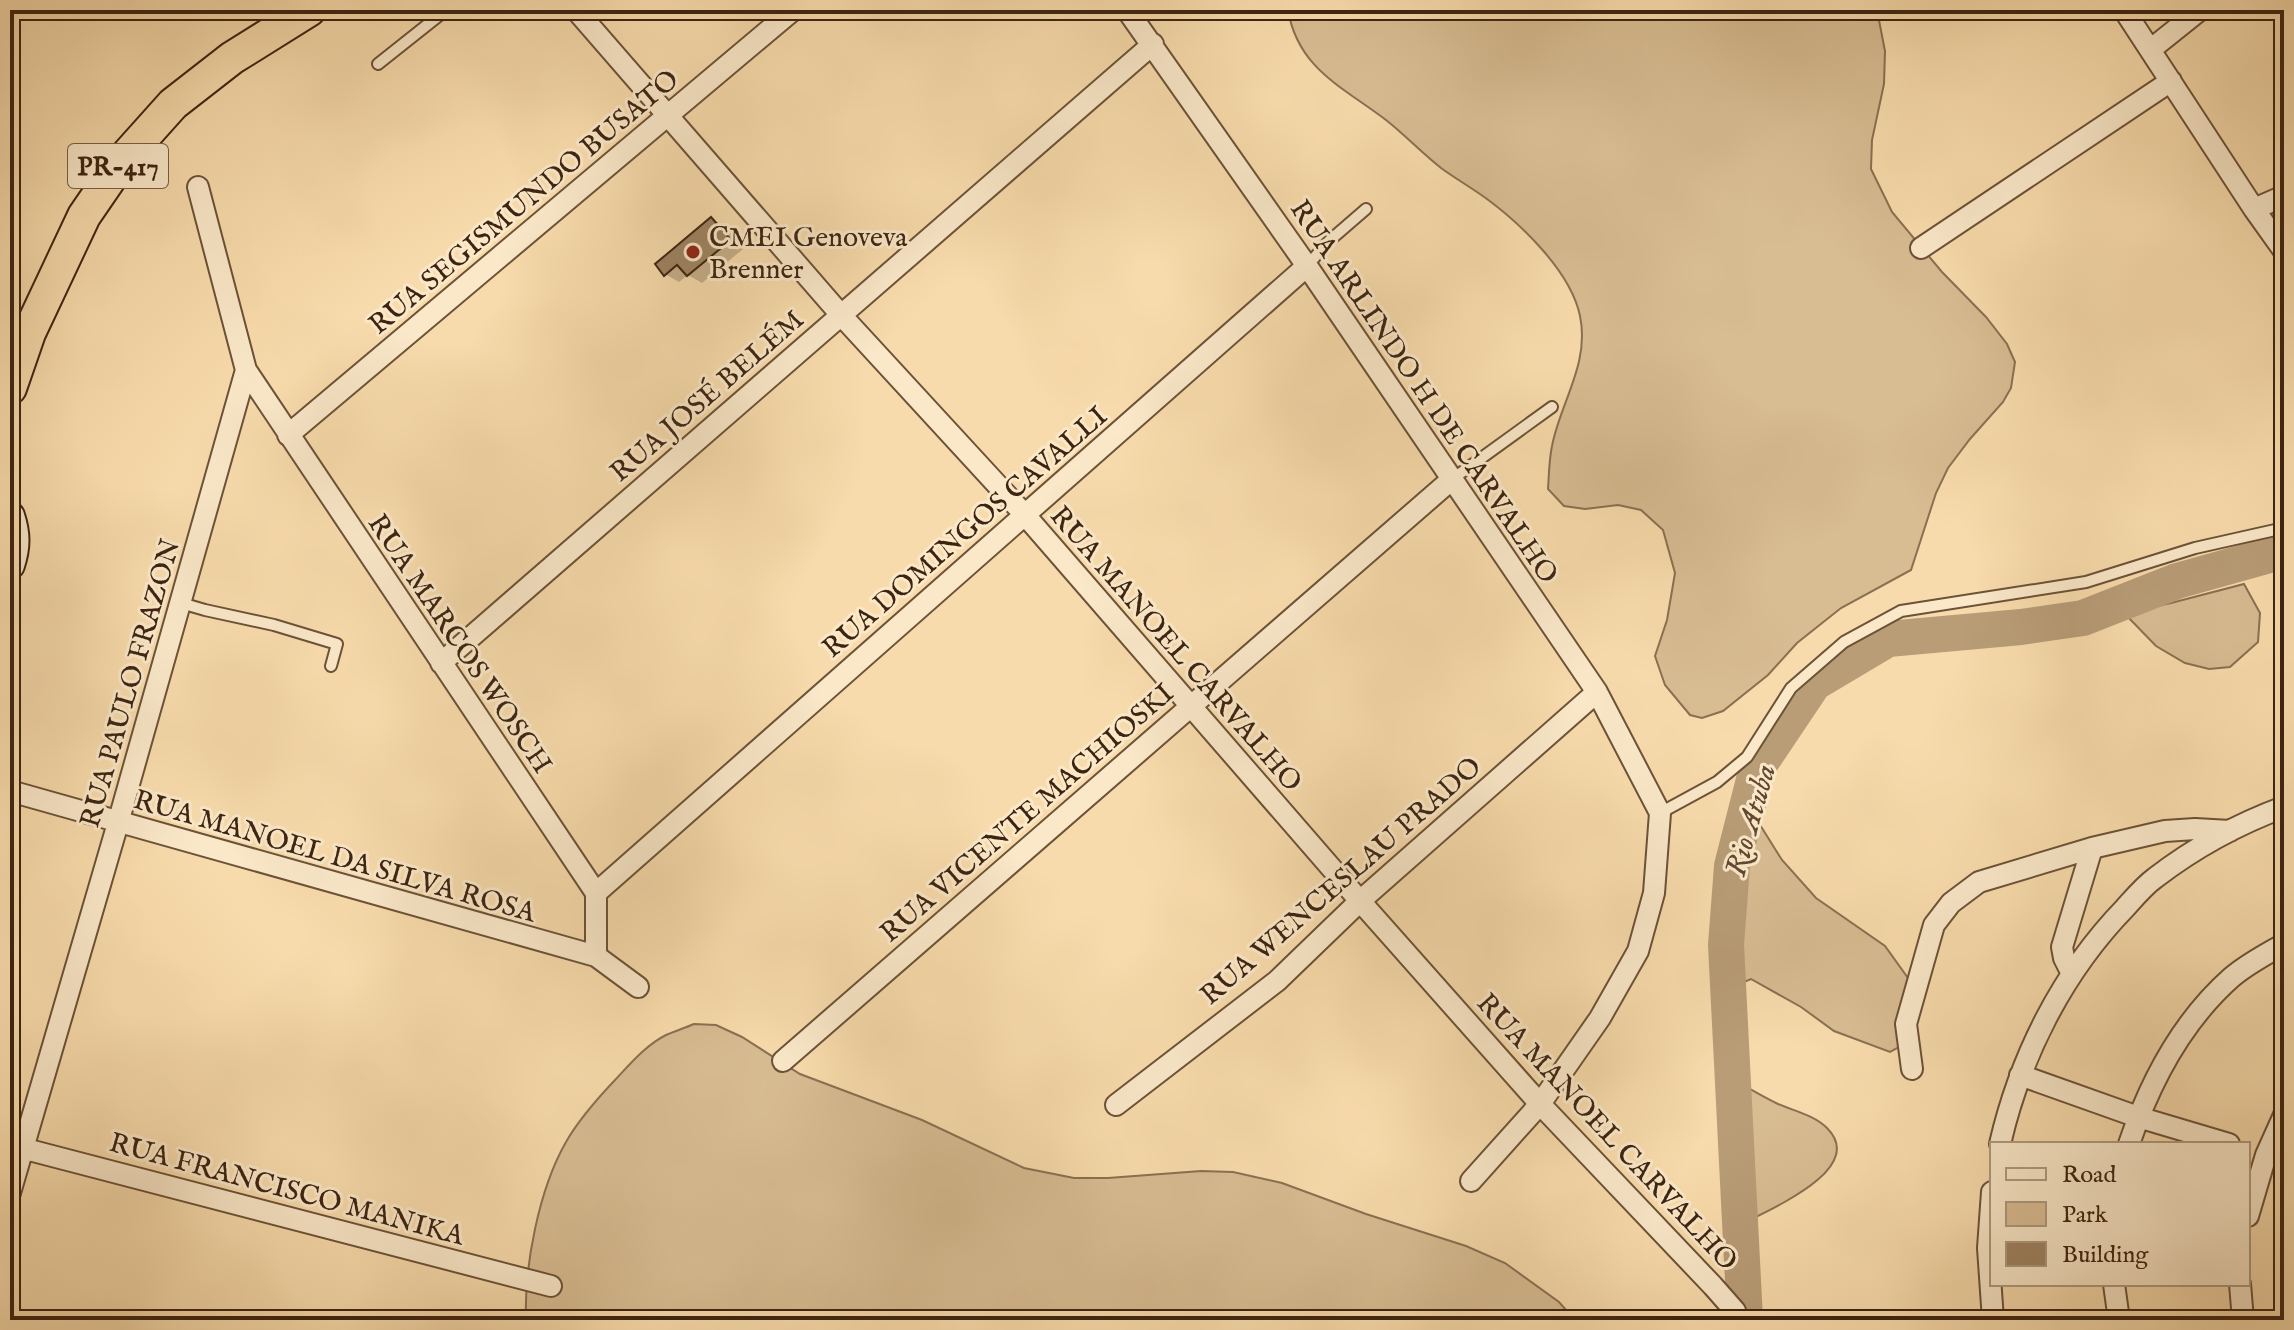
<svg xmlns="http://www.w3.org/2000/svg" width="2294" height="1330" viewBox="0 0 2294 1330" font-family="'IM FELL English',serif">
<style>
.green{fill:#d8bc92;stroke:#8a7052;stroke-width:2}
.shadow{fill:#0003}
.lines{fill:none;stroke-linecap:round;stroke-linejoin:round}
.river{stroke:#b89d77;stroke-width:36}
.building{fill:#9e8362;stroke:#3d2411;stroke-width:2}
.service-casing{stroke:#6c5238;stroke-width:14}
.minor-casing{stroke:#6c5238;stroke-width:24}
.secondary-casing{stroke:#3d2411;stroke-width:32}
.trunk-casing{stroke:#3d2411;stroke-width:36}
.service{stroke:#fae8c9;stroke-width:10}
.minor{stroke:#fae8c9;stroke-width:20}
.secondary{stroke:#fae8c9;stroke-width:28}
.trunk{stroke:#f8dbac;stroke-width:32}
.poi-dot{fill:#8f2418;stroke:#fae8c9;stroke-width:3}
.labels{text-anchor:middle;stroke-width:6;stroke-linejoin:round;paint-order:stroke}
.shield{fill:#fae8c9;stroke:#765f48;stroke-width:2}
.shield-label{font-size:26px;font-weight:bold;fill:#3d2411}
.street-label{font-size:28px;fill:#3d2411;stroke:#fae8c9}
.poi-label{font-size:28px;fill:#3d2411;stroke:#fae8c9;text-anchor:start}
.water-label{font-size:30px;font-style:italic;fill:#624830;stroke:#fae8c9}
</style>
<rect width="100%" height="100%" fill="#f8dbac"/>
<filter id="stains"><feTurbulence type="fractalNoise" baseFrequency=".0025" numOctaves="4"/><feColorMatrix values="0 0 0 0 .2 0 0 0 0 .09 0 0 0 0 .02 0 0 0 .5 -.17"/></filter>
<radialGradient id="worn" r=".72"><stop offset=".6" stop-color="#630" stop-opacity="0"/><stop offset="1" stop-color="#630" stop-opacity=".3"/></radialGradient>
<!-- green -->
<path class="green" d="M1288,10H1877L1885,51L1884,84L1872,140L1871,169L1892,212L1942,272L1986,317L2007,344L2015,362L2011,388L2003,402L1970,439L1948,468L1936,493L1911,570L1841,608L1797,643L1768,675L1723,711L1702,718L1690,715L1665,685L1655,656L1667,620L1675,573L1663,530L1641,510L1618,505L1585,509L1564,506L1548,489C1549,475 1549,460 1552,446C1560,403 1590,364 1580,316C1571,272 1522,225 1487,199C1472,188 1456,179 1441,168C1422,153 1405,135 1386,120C1343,87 1298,69 1288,10Z
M2244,584L2260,613L2258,642L2230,667L2209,669L2185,663L2156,646L2124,613L2171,603Z
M1752,812L1782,860L1816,898L1885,946L1918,992L1916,1038L1890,1052L1834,1031L1801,1007L1751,979L1724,990C1723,965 1721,940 1724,915C1728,880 1740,844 1752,812Z
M694,1024L716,1025L742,1037L800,1074L922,1120L1024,1168L1074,1178H1108L1201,1171L1233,1172L1282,1183L1366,1214L1466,1246L1505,1263L1559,1302L1575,1320H526C524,1266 539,1189 566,1142C579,1119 597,1099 615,1080C630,1064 646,1045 666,1035C675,1031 685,1028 694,1024Z
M1729,1077C1745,1086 1761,1096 1778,1104C1794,1111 1814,1115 1827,1128C1869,1170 1765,1211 1738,1226Z"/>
<!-- shadow -->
<path class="shadow" d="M712,219L726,227L743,249L702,283L688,275L679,282L665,274Z"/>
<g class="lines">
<!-- river -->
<path class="river" d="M1745,1320L1726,945L1732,866L1757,768L1814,683L1888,639L2021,627L2083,618L2177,581L2284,551"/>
</g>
<!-- building -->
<path class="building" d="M711,217L731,240L687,276L677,265L664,276L655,264Z"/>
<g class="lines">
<defs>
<path id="service" d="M378,64L446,10
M1307,266L1329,241L1366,209
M1451,480L1552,407
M181,603L205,610L274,625L337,644L331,666
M1660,813L1717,782L1747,757L1791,688L1844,642L1901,611L2086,582L2195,548L2284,528"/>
<path id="minor" d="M576,10L841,315L1025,515L1360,901L1540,1104L1713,1286L1735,1311L1738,1320
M1127,10L1307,266L1597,692L1660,813L1654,893L1638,951L1600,1018L1540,1104L1471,1181
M2124,10L2254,209L2284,251
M2150,50L2200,10
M2254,209L2284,196
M1921,248L2171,81
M246,370L596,893V956
M288,435L793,10
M441,663L1153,44
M10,791L596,956L638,987
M596,893L1307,266
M2072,974L2064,958L2062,947L2092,848
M783,1061L1451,480
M1912,1069L1906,1024L1934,925L1951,903L1979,882L2092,848L2165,831L2195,829L2230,831
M2020,1075L2138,1117L2229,1144
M1116,1105L1277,981L1360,901L1597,692
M2000,1144C2020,1057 2062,973 2125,908C2134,898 2144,886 2155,878C2194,848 2238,824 2284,807
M2129,1144C2150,1082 2182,1021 2232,977C2247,964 2266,954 2284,944
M10,1145L551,1286
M1992,1192L1988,1248L1993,1320
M10,1193L118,823L246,370L198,187
M2248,1216L2266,1155L2284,1115
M2114,1284L2119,1320
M2240,1284L2243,1320"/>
<path id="secondary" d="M10,516C16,534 16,547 10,565"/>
<path id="trunk" d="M10,388L29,333L84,216L121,162L173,104L232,58L309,10"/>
</defs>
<!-- service casing -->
<use href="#service" class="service-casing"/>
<!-- minor casing -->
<use href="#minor" class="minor-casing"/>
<!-- secondary casing -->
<use href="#secondary" class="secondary-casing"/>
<!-- trunk casing -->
<use href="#trunk" class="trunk-casing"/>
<!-- service -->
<use href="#service" class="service"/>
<!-- minor -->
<use href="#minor" class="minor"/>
<!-- secondary -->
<use href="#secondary" class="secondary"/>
<!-- trunk -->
<use href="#trunk" class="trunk"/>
</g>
<!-- markers -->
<circle class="poi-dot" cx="693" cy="252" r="8"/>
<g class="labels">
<!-- shield labels -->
<rect class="shield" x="68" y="144" width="100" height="44" rx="6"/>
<g class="shield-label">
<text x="118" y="175">PR-417</text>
</g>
<!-- street labels -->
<g class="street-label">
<text transform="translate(523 201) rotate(-40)" y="10">RUA SEGISMUNDO BUSATO</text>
<text transform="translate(1425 391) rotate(56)" y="10">RUA ARLINDO H DE CARVALHO</text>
<text transform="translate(706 395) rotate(-41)" y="10">RUA JOSÉ BELÉM</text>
<text transform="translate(964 531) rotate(-41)" y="10">RUA DOMINGOS CAVALLI</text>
<text transform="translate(461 643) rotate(56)" y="10">RUA MARCOS WOSCH</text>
<text transform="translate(1177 648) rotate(49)" y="10">RUA MANOEL CARVALHO</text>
<text transform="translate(129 683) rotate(-74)" y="10">RUA PAULO FRAZON</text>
<text transform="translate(1026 812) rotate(-41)" y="10">RUA VICENTE MACHIOSKI</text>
<text transform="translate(335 855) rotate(16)" y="10">RUA MANOEL DA SILVA ROSA</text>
<text transform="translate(1340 880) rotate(-41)" y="10">RUA WENCESLAU PRADO</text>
<text transform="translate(1608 1131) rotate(47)" y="10">RUA MANOEL CARVALHO</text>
<text transform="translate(287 1188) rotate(15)" y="10">RUA FRANCISCO MANIKA</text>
</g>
<!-- poi labels -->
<g class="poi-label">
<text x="709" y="246">CMEI Genoveva<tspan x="709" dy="32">Brenner</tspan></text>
</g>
<!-- water labels -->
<g class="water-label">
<text transform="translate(1750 820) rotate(-74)" y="10">Rio Atuba</text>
</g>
</g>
<!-- margin -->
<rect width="2294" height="1330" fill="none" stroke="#f8dbac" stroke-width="40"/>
<rect x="12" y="12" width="2270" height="1306" fill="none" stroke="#3d2411" stroke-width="4"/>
<rect x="20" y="20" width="2254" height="1290" fill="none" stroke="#3d2411" stroke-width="2"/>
<!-- legend -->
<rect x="1990" y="1142" width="260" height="144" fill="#fae8c9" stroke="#ae9a7f" stroke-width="2"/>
<rect x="2006" y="1168" width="40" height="12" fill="#fae8c9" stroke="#ae9a7f" stroke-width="2"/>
<text x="2062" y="1182" font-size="24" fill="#3d2411">Road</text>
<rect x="2006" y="1202" width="40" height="24" fill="#d8bc92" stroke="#ae9a7f" stroke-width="2"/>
<text x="2062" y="1222" font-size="24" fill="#3d2411">Park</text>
<rect x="2006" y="1242" width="40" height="24" fill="#9e8362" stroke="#ae9a7f" stroke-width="2"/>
<text x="2062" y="1262" font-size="24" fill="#3d2411">Building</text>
<rect width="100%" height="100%" filter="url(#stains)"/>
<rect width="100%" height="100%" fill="url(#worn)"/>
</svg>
